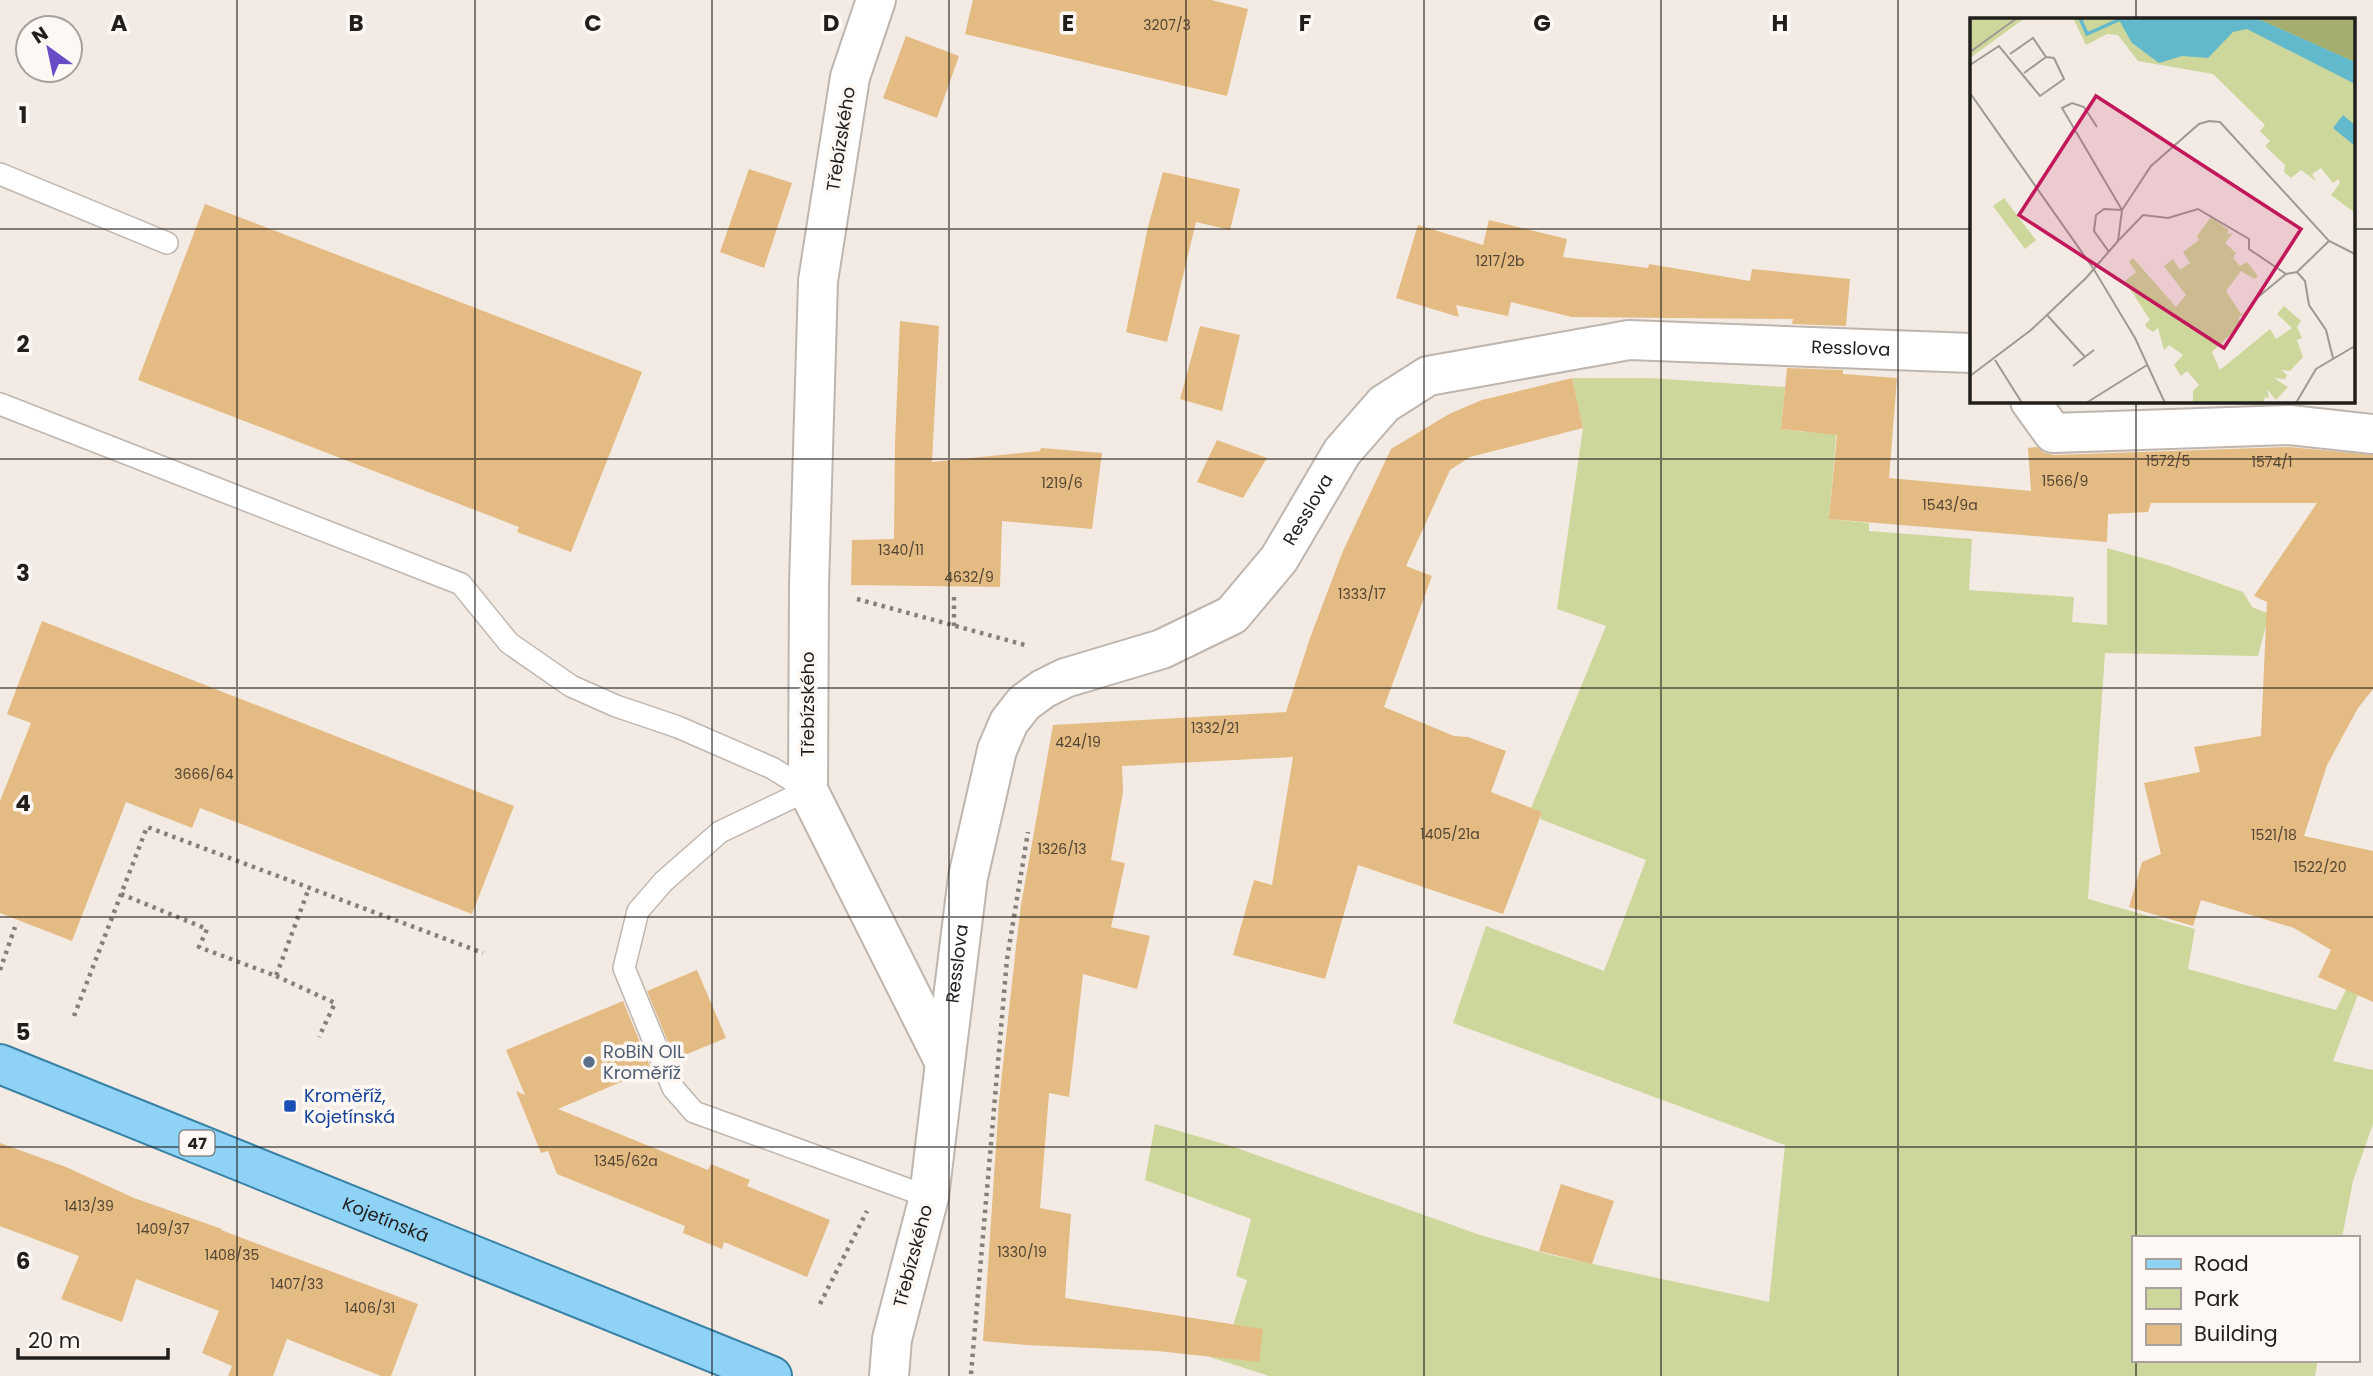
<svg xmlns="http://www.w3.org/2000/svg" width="2373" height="1376" viewBox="0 0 2373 1376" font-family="Poppins,sans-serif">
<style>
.green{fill:#ced79b}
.building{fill:#e4bb82}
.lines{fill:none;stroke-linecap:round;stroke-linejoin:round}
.lane-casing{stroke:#beb5ae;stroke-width:24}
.street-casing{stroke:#beb5ae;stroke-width:42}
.primary-casing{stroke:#3681a5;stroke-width:42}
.path{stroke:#857f7a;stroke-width:4.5;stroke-dasharray:3.5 5;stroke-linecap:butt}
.lane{stroke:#fff;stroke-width:21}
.street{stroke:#fff;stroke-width:38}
.primary{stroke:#8ed3f6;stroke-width:38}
.grid{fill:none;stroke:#211e1b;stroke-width:2;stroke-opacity:0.55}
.service-dot{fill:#5c6f8a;stroke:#fef8f4;stroke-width:2.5}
.transit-dot{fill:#1a4fb4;stroke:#fef8f4;stroke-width:2.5}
.labels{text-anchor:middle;stroke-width:7;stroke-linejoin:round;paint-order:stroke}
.number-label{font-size:14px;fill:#524535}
.shield{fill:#fef8f4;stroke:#635f5c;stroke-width:2}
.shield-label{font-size:16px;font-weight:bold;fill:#211e1b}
.street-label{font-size:18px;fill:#211e1b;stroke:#fef8f4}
.service-label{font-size:18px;fill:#4e5e75;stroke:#fef8f4;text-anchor:start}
.transit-label{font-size:18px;fill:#164399;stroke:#fef8f4;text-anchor:start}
.inset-river{fill:none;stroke:#62b9cb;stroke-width:3.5}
.inset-road{fill:none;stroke:#9f9893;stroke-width:2}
.view{fill:#c2185b;fill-opacity:0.15;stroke:#c2185b;stroke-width:3.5}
.inset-edge{fill:none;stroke:#211e1b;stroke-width:3.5}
.grid-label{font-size:23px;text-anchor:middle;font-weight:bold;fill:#211e1b;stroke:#fef8f4;stroke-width:7;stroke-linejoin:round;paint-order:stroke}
</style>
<rect width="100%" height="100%" fill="#f3eae3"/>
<!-- green -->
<path class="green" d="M1572,378H1650L1785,387L1781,429L1805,432L1840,391L1829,519L1869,523V531L1972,539L1969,590L2074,597L2072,622L2107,625V548L2167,565L2243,592L2252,607L2269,614L2258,656L2105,653L2088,899L2195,929L2188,969L2336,1010L2346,990L2368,968L2333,1061L2373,1070V1124L2353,1181L2342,1238H2133V1360H2318L2315,1376H1269L1210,1357L1232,1329L1247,1280L1236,1276L1251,1219L1145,1180L1155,1124L1234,1147L1480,1235L1551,1255L1769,1302L1785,1145L1453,1023L1486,926L1604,971L1646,860L1540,819L1542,812L1531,808L1606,626L1557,609L1583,428Z"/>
<!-- building -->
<path class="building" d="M973,0H1211L1248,9L1227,96L965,34Z
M906,36L959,56L937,118L883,98Z
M749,169L792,183L764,268L720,252Z
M1163,172L1240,189L1230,230L1196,222L1167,342L1126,332L1148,227Z
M205,204L642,372L571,552L517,532L519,527L138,380Z
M1489,220L1567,239L1563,257L1648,268L1649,264L1750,281L1752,269L1850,279L1846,326L1792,324L1793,319L1572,317L1511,302L1508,316L1456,305L1459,317L1396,298L1418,225L1483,245Z
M900,321L939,326L932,462L1040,451L1041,448L1102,453L1092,529L1002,521L1000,587L851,585L852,540L894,539L895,444Z
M1200,326L1240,335L1222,411L1180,399Z
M1787,368L1843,370V374L1897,378L1889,478L2031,491L2028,448L2037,447L2044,453L2054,455L2289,447L2373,455V689L2358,708L2327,765L2304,836L2373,851V1002L2318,977L2331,950L2294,928L2201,900L2193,926L2129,907L2142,862L2161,854L2144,783L2200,772L2194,747L2261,736L2267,602L2254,596L2317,503H2151L2148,512L2108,514L2107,542L1829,519L1837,435L1781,429Z
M1572,378L1583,428L1470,457L1450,470L1406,566L1432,576L1384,707L1454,736L1468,737L1506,751L1491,792L1542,812L1503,914L1358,865L1325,979L1233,955L1254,880L1272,885L1293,757L1122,766L1123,792L1111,860L1125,863L1111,927L1150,936L1137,989L1083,974L1069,1097L1049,1093L1040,1208L1071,1214L1065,1298L1263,1329L1259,1362L1158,1351L1026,1345L983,1341L999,1101L1016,947L1021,905L1053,725L1286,712L1310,638L1343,551L1391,449L1449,414L1482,400Z
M1217,440L1267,458L1243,498L1197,482Z
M42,621L514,806L472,914L200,808L192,828L126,802L72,941L0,913V801L31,723L7,714Z
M697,970L726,1038L675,1059L647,991Z
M623,1001L651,1069L558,1109L708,1170L711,1164L750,1180L747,1186L830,1220L807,1277L724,1242L722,1249L683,1233L685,1226L557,1174L548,1151L541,1153L516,1091L525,1095L506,1050Z
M0,1143L66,1167L134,1198L222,1229L221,1230L418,1304L391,1376H381L287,1339L273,1376H228L232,1366L202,1353L219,1311L136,1279L122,1322L61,1299L79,1256L0,1226Z
M1561,1184L1614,1201L1592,1264L1539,1251Z"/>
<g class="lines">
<defs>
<path id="lane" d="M0,174L167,243
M0,404L461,584L509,643L571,686L616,706L678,727L772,768L808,790
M808,790L720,832L664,881L638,911L624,968L673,1088L694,1112L929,1197"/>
<g id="street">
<path d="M876,0L850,77L818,281L809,585L808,790L945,1063L929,1197L892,1339L889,1376"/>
<path d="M2030,401L2053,433L2290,425L2373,434"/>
<path id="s1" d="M945,1063L968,877L997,750L1009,722L1024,703L1043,689L1065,678L1162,649L1232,615L1279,559L1342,452L1384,404L1428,376L1629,340L1972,353"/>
</g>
<g id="primary">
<path id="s2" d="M0,1064L772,1376"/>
</g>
</defs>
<!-- lane casing -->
<use href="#lane" class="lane-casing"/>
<!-- street casing -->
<use href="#street" class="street-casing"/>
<!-- primary casing -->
<use href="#primary" class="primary-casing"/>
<!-- path -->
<path class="path" d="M954,597V626
M857,599L1025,645
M121,894L207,929L199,947L276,976L309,888
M0,970L15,927
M276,976L335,1003L319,1037
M74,1016L147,827L483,953
M820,1304L867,1211
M971,1374L1007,959L1028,832"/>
<!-- lane -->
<use href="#lane" class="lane"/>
<!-- street -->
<use href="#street" class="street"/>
<!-- primary -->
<use href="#primary" class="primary"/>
</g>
<!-- grid -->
<path class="grid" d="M237,0V1376M475,0V1376M712,0V1376M949,0V1376M1186,0V1376M1424,0V1376M1661,0V1376M1898,0V1376M2136,0V19M0,229H1972M2354,229H2373M2136,401V1238M0,459H2373M0,688H2373M0,917H2373M0,1147H2373M2136,1360V1376"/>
<!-- markers -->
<circle class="service-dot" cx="589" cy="1062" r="7"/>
<rect class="transit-dot" x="283" y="1099" width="14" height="14" rx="3.5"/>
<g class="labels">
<!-- number labels -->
<g class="number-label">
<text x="1167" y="30">3207/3</text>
<text x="1500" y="266">1217/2b</text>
<text x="2168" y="466">1572/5</text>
<text x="2272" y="467">1574/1</text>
<text x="2065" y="486">1566/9</text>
<text x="1062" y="488">1219/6</text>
<text x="1950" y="510">1543/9a</text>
<text x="901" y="555">1340/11</text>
<text x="969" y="582">4632/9</text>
<text x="1362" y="599">1333/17</text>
<text x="1215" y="733">1332/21</text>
<text x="1078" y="747">424/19</text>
<text x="204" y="779">3666/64</text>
<text x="1450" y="839">1405/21a</text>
<text x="2274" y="840">1521/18</text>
<text x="1062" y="854">1326/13</text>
<text x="2320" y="872">1522/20</text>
<text x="626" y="1166">1345/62a</text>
<text x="89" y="1211">1413/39</text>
<text x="163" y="1234">1409/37</text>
<text x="1022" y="1257">1330/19</text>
<text x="232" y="1260">1408/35</text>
<text x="297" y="1289">1407/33</text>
<text x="370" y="1313">1406/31</text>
</g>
<!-- shield labels -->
<rect class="shield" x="179.5" y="1130.5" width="35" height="25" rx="5"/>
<g class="shield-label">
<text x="197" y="1149">47</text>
</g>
<!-- street labels -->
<g class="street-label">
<text transform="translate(841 139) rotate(-81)" y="6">Třebízského</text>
<text dy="6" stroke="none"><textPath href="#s1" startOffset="1339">Resslova</textPath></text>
<text dy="6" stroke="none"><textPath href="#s1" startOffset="730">Resslova</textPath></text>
<text transform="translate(808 704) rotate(-90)" y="6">Třebízského</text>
<text dy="6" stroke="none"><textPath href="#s1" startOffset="100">Resslova</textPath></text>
<text dy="6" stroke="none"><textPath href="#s2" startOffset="416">Kojetínská</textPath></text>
<text transform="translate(913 1256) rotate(-75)" y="6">Třebízského</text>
</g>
<!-- service labels -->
<g class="service-label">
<text x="603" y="1058">RoBiN OIL<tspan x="603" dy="21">Kroměříž</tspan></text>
</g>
<!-- transit labels -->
<g class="transit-label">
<text x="304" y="1102">Kroměříž,<tspan x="304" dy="21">Kojetínská</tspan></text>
</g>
</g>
<!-- overview -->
<g transform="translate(1970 18)">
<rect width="385" height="385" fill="#f3eae3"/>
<path d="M0,0H55L0,40ZM103,0H385V195L361,177L370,165L368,161L363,165L351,150L342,156L346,163L331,152L321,160L314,154L315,147L295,128L300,123L290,113L295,107L243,56L168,43L148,17L137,16L116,27ZM34,180L66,222L55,231L23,188ZM241,199L259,212L257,216L263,215L255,225L266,235L263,240L270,248L277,244L288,258L284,261L271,253L256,273L271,296L286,288L268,300L272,305L242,334L250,352L300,311L306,321L322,310L307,296L314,288L331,303L327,309L332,320L327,322L333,339L320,353L311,352L317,357L315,361L304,360L318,369L306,382L297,371L299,380L295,379L293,385H223V373L229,367L217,353L211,358L204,347L213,337L199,327L194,332L188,310L183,314L177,310L175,306L180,302L155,263L166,254L159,244L163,240L206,289L216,277L194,248L203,241L210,252L220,245L213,234L229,222L227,218Z" fill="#ced79b"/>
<path d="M286,0H385V44Z" fill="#a5ae6e"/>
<path d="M148,0H286L385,44V66L277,11L263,14L238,40L212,38L189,45L162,25ZM373,97L385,107V128L363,110Z" fill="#62b9cb"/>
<path class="inset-river" d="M110,0L117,16L153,0"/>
<path class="inset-road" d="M0,34L47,0M0,47L29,28L70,78L94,61L84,40L76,39L63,20L40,36M54,55L76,39M0,75L123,250L165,320L195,385M127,109L114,89L102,85L92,90L152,192M149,222L173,197L198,200L228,191L279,221V231L316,256M139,234L124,213L126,197L134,191L152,192M327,254L335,263L339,287L356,312L363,340M288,279L316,256L327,254L359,223M77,297L115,339M25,342L52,385M103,348L124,332M0,358L61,312L116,260L148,223L152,192L181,148L229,106L239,103L250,104L359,223L385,236M116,385L177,347M326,385L346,351L385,328"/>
<path class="view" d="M126,78L331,211L254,330L49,197Z"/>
<rect width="385" height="385" class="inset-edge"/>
</g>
<g class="grid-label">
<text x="119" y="31">A</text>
<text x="356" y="31">B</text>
<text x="593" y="31">C</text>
<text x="831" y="31">D</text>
<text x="1068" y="31">E</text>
<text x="1305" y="31">F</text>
<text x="1542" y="31">G</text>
<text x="1780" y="31">H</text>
<text x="23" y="123">1</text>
<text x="23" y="352">2</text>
<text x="23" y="581">3</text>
<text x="23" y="811">4</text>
<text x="23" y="1040">5</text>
<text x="23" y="1269">6</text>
</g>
<!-- legend -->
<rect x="2132" y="1236" width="228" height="126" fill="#fef8f4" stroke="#a6a19d" stroke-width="2"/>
<rect x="2146" y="1259" width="35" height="10" fill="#8ed3f6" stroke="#a6a19d" stroke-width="2"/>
<text x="2194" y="1271" font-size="21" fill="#211e1b">Road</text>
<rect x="2146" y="1288" width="35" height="21" fill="#ced79b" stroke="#a6a19d" stroke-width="2"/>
<text x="2194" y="1306" font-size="21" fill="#211e1b">Park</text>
<rect x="2146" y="1324" width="35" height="21" fill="#e4bb82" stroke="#a6a19d" stroke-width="2"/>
<text x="2194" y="1341" font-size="21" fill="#211e1b">Building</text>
<!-- north arrow -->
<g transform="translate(49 49) rotate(327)"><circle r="33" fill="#fef8f4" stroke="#a6a19d" stroke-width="2"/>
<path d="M0-5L12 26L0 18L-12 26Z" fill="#674cc5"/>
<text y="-10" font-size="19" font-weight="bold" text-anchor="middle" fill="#211e1b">N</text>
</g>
<!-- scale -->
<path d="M18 1348v10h150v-10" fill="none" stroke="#211e1b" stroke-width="3.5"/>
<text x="28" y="1348" font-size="21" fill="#211e1b" stroke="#fef8f4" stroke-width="5" paint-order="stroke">20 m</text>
</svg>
